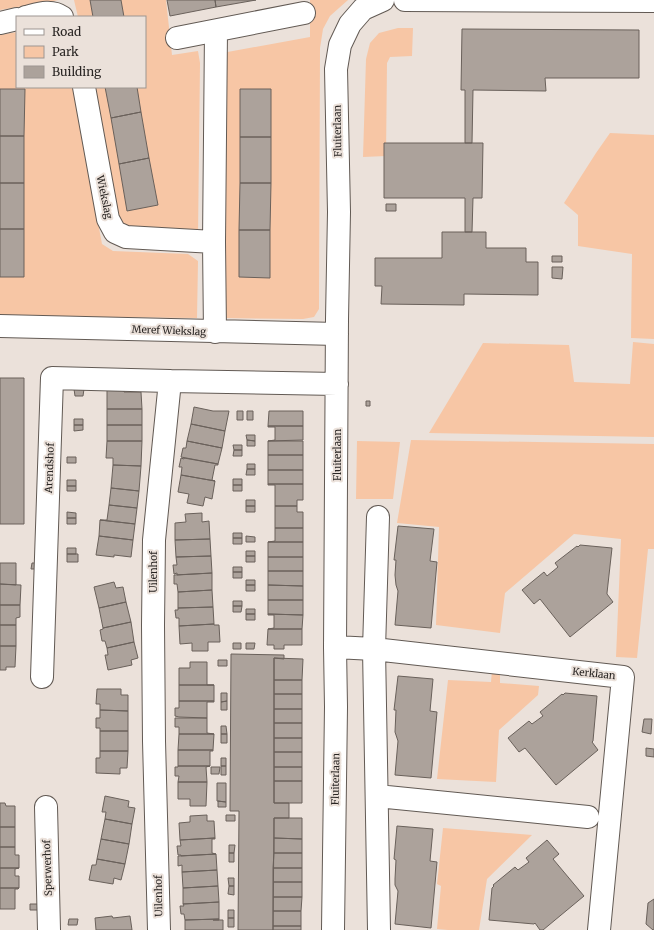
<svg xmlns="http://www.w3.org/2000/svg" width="654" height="930" viewBox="0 0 654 930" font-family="Merriweather,serif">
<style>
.green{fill:#f7c6a5}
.building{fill:#aca29b;stroke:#6a615b}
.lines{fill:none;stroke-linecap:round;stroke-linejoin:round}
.minor-casing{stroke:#625a54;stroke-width:24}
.minor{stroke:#fff;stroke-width:22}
.labels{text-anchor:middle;stroke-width:4;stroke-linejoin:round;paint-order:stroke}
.street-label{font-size:10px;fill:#292523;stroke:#ebe1da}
</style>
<rect width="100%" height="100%" fill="#ebe1da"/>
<!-- green -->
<path class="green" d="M0,0H59L0,10Z
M74,0H166L172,55L198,51L200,63L198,236L122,235L92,87H145V17H78Z
M310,0H348L330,16L323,29L320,48L319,309L314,317L303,319L223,318L222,53L310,37Z
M398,28H413L412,56L390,57L387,63L386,156L363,157L366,59L370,43L379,33Z
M17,32V87H73L102,244L113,251L188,254L198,261L197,318L0,316V35Z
M610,133L654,135V339L631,338L632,254L578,246V215L564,203L596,153Z
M633,342L654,344V437L429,433L483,343L569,345L574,382L630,384Z
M411,440L654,444V549H648L637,658L616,657L621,539L574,534L505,593L500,633L436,625L439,527L397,523Z
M357,441L400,442L393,499H356Z
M492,670L500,671V683L539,686L538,695L499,730L496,782L437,779L448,680L491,682Z
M443,828L532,835L487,879L479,930H448L437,929L441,886L437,884Z"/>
<!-- building -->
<path class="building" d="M90,0H121L124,17H93Z
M167,0H215L216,7L170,16Z
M215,0H256L216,7Z
M462,29L639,30V78H545L546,91L473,90L472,143H465V90H461Z
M105,87H137L141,112L111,118Z
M0,89H25L24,136H0Z
M240,89H271V137H240Z
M141,112L149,158L119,164L111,118Z
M0,136H24V183H0Z
M240,137H271V183H240Z
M384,143H483L482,198H473L472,232H465V198H384Z
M149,158L158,205L127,211L119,164Z
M0,183H24V229H0Z
M240,183H271L270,230H239Z
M386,204H396V211H386Z
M0,229H24V277H0Z
M239,230H270V278L239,277Z
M442,232H486V248H526V262H538V295L464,294V305L381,304L382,286H375V258H442Z
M552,256H562V262H552Z
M552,267H563L562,279L552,278Z
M0,378H24V524H0Z
M74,389H84L83,396H75Z
M107,390H124V392H141L142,409H107Z
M366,401H370V406H366Z
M194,407L213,411H229L225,431L191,424Z
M107,409H142V425H107Z
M237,411H243V420H237Z
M247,411H253V420H247Z
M269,411H303V426H268Z
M74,419H83V425H74Z
M191,424L225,431L222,448L187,441Z
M74,425H83V430L74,431Z
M107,425H142V441H107Z
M268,426H303V440L268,441L275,440V427H268Z
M246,435H255V441L247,440Z
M247,440L255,441V446H247Z
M107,441H142L141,466L113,465V458H106Z
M187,441L222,448L218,464L181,457L183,448H186Z
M268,441H303V455H268Z
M233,445H242V450H234Z
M234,450H242V456H233Z
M268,455H303V470H268Z
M67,457H76V463H67Z
M181,458L184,459V458L218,464V465H215L212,480L215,481L181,475L182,467H179Z
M247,464H255V469H247Z
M113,465L141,466L139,491L111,488Z
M247,469H255V475H246Z
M268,470H303V484H268Z
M181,475L215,481L212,499L205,497L203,506L187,503L189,494L178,492Z
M233,479H242V485H233Z
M67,480H76V486H67Z
M268,484H303V500H297V506H275V485H268Z
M233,485H242V491H233Z
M67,486H76V491H67Z
M111,488L139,491L137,508L109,505Z
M246,500H255V506H246Z
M109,505L137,508L135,524L100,520H107Z
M246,506H255V512H246Z
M275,506H297V512H303V528H275Z
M67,512L76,513V518H67Z
M202,513V522L209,521L210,539L175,540V523L186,522L185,514Z
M67,518H76V524H67Z
M100,520L135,524L133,540L99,536Z
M398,526L434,529L430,561L437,562L431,628L395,625L398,591L396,585L395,575L396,560H394Z
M275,528H303V542H268L275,541Z
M233,533H242V538H233Z
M99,536L133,540L131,557L114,555V557L96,555Z
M246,536L255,537V542H246Z
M233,538H242V544H233Z
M210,539L211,556L176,557L175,540Z
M268,542H303V557H268Z
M580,545L612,548L607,593V594L613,602L570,637L540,599L534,604L522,590L544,572L547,576L558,567L555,563L577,546L578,547Z
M67,548H76V554H67Z
M246,551H255V556H246Z
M67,554H78V562H67Z
M211,556L212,573L177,575V573L174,574L173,565H177L176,557Z
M246,556H255V562H246Z
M268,557H303V571H268Z
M0,563H16V585L0,584Z
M32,563H40V569H31Z
M233,567H242V572H233Z
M268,571H303V586L268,585Z
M233,572H242V578H233Z
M212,573V590L178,592L177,584H174V575Z
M246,580H255V585H246Z
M114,582L116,588L123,587L126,602L99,608L94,587Z
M0,584L21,585L20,605H0Z
M246,585H255V591H246Z
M268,585L303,586V600H268Z
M212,590L213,607L178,608V592Z
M268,600H303V615L268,614Z
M233,601H242V606H233Z
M126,602L131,622L103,628L99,608Z
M0,605H20V617L16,618V625H0Z
M233,606H242L241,612H233Z
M213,607L214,624L179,626V618H176L175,610H178V608Z
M246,609H255V614H246Z
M246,614H255V620H246Z
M268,614L303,615L302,629H268L274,628V615H268Z
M131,622L134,642L107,648L105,641H102L100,630L103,629V628Z
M214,624V625H219L220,642H208V651H192V643L180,644L179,626Z
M0,625H16V646H0Z
M268,629H302V645H284V649H274V645H267Z
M134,642L138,658L131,660L132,665L108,670L105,655H108L107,648Z
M233,643H241V649H233Z
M246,643H255L254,649H246Z
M0,646H16L15,667H6V670H0Z
M231,654L284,655V659L274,658V803H289V818H274L273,930H238L239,811H230Z
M274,658L303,659L302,680H274Z
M218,660H227V666H218Z
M190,662H207V685H214H179V668H190Z
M398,676L433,679L430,711L437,712L431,778L395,775L398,741L395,732L396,710H394Z
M274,680H302V694H274Z
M179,685H214V701H179Z
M97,689H121V695H128V711L100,710V704H96Z
M221,693H227V701L221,702Z
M565,693L597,696L593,741L592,742L598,750L556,785L525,748L519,752L508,738L529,721L532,724L543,716L540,712L562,694L563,695Z
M274,694H302V709H274Z
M179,701H214V702H207V718L179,717L175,716V708H179Z
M227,701V710H221V702Z
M274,709H302V723H274Z
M100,710L128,711V731H100V728H96V718H100Z
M175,718H207V733L214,734H179V727H175Z
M644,719H652L651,734L642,732Z
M274,723H302V738H274Z
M221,726H226L227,734H221Z
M100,731H128V751H100Z
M179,734H214L213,750H178Z
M221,734H227V743H221Z
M274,738H302V752H274Z
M646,748L654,749V757L646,756Z
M178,750H213V751H210V766H178Z
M100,751H128L127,768H120V774L96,773V758H100Z
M274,752H302V767H274Z
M221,758H226V766H221Z
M178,766H210L206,767L207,782H178L179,776H175V767H178Z
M221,766H226V775H221Z
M211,767H220L219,774H211Z
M274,767H302V781H274Z
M274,781H302V803H274Z
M178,782H207L206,806H190V799H178Z
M217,783H226V802L217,801Z
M105,796L129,801L128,807L135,808L132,824L105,819L106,812H102Z
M218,801L226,802V807H218Z
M0,803H5L6,806H15V827H0Z
M207,815V821H214L215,838L180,840L179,823L190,822V816Z
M226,815H235V821H226Z
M274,818H302V839L274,838Z
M105,819L132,824L129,844L101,839Z
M397,826L433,829L430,861L437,862L431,928L395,924L398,891L395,885V879L396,860L394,859Z
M0,827H15V847H0Z
M215,838V839H212V853L216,854L181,856V855H178L177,846H181L180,840Z
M274,838L302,839V853H274Z
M101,839L129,844L125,864L97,859Z
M547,840L559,854L553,859L584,896L543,930H540L535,923L534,924L489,920L492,888L494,886L493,885L515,867L518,870L529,862L526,858Z
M229,845H235L234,853H229Z
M0,847H15V855H19V868H0Z
M229,853H234V862H229Z
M274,853H302V868H273Z
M216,854L217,870L182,872V865L178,866V856Z
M97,859L125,864L121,880L114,878L113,884L89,880L92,865H96Z
M0,868H19L15,869V876H19V888H0Z
M273,868H302V882H273Z
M217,870L218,886L183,888L182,872Z
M228,878H234V886H229Z
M273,882H302V897H273Z
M218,886L219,902L183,904V888Z
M229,886H234V895L228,894Z
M0,888H19L18,889H15V909H0Z
M273,897H302L301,911H273Z
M654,899V930H653L646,924L648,903Z
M219,902V919L185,920L184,914H181L180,906H184L183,904Z
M30,904H39V910H30Z
M228,910H234V918H228Z
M273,911H301V926H273Z
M112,916L113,918L130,916L132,930H96L95,918Z
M228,918H234V927H228Z
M69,919H78L77,925H68Z
M219,919V920H213H223V930H185V920Z
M273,926H301V930H273Z"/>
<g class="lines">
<defs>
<path id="minor" d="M405,0L654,1
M26,17C38,14 51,9 62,17
M0,23L17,19
M177,38L304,13
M84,87L108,219L115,232L126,237L214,242
M0,326L337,334
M215,332L214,242L216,31
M378,517L374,649L379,930
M335,647L374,649L623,677L599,930
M42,677L52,378L170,381
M377,796L588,817
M46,807L49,930
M159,930L154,741L153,625L154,540L170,381L337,384
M333,930L336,707L335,647L337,319L339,212L336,69L340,45L350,24L363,9L383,0"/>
</defs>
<!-- minor casing -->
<use href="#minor" class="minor-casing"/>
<!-- minor -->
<use href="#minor" class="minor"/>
</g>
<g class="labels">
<!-- street labels -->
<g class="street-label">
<text transform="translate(337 131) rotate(-91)" y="4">Fluiterlaan</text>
<text transform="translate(105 197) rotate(78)" y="4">Wiekslag</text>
<text transform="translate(169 330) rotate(2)" y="4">Meref Wiekslag</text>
<text transform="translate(337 455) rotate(-90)" y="4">Fluiterlaan</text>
<text transform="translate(49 468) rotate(-88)" y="4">Arendshof</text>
<text transform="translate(153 572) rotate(-90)" y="4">Uilenhof</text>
<text transform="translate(594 673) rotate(6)" y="4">Kerklaan</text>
<text transform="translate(335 779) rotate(-89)" y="4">Fluiterlaan</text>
<text transform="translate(47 868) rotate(-92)" y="4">Sperwerhof</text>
<text transform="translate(158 896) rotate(-91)" y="4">Uilenhof</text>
</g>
</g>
<!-- legend -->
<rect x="16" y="16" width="130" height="72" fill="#ebe1da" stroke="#9d9691"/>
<rect x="24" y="29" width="20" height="6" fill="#ffffff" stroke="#9d9691"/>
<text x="52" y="36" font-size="12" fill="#292523">Road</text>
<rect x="24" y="46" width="20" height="12" fill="#f7c6a5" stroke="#9d9691"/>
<text x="52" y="56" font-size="12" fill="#292523">Park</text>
<rect x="24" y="66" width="20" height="12" fill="#aca29b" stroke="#9d9691"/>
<text x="52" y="76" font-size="12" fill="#292523">Building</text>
</svg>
